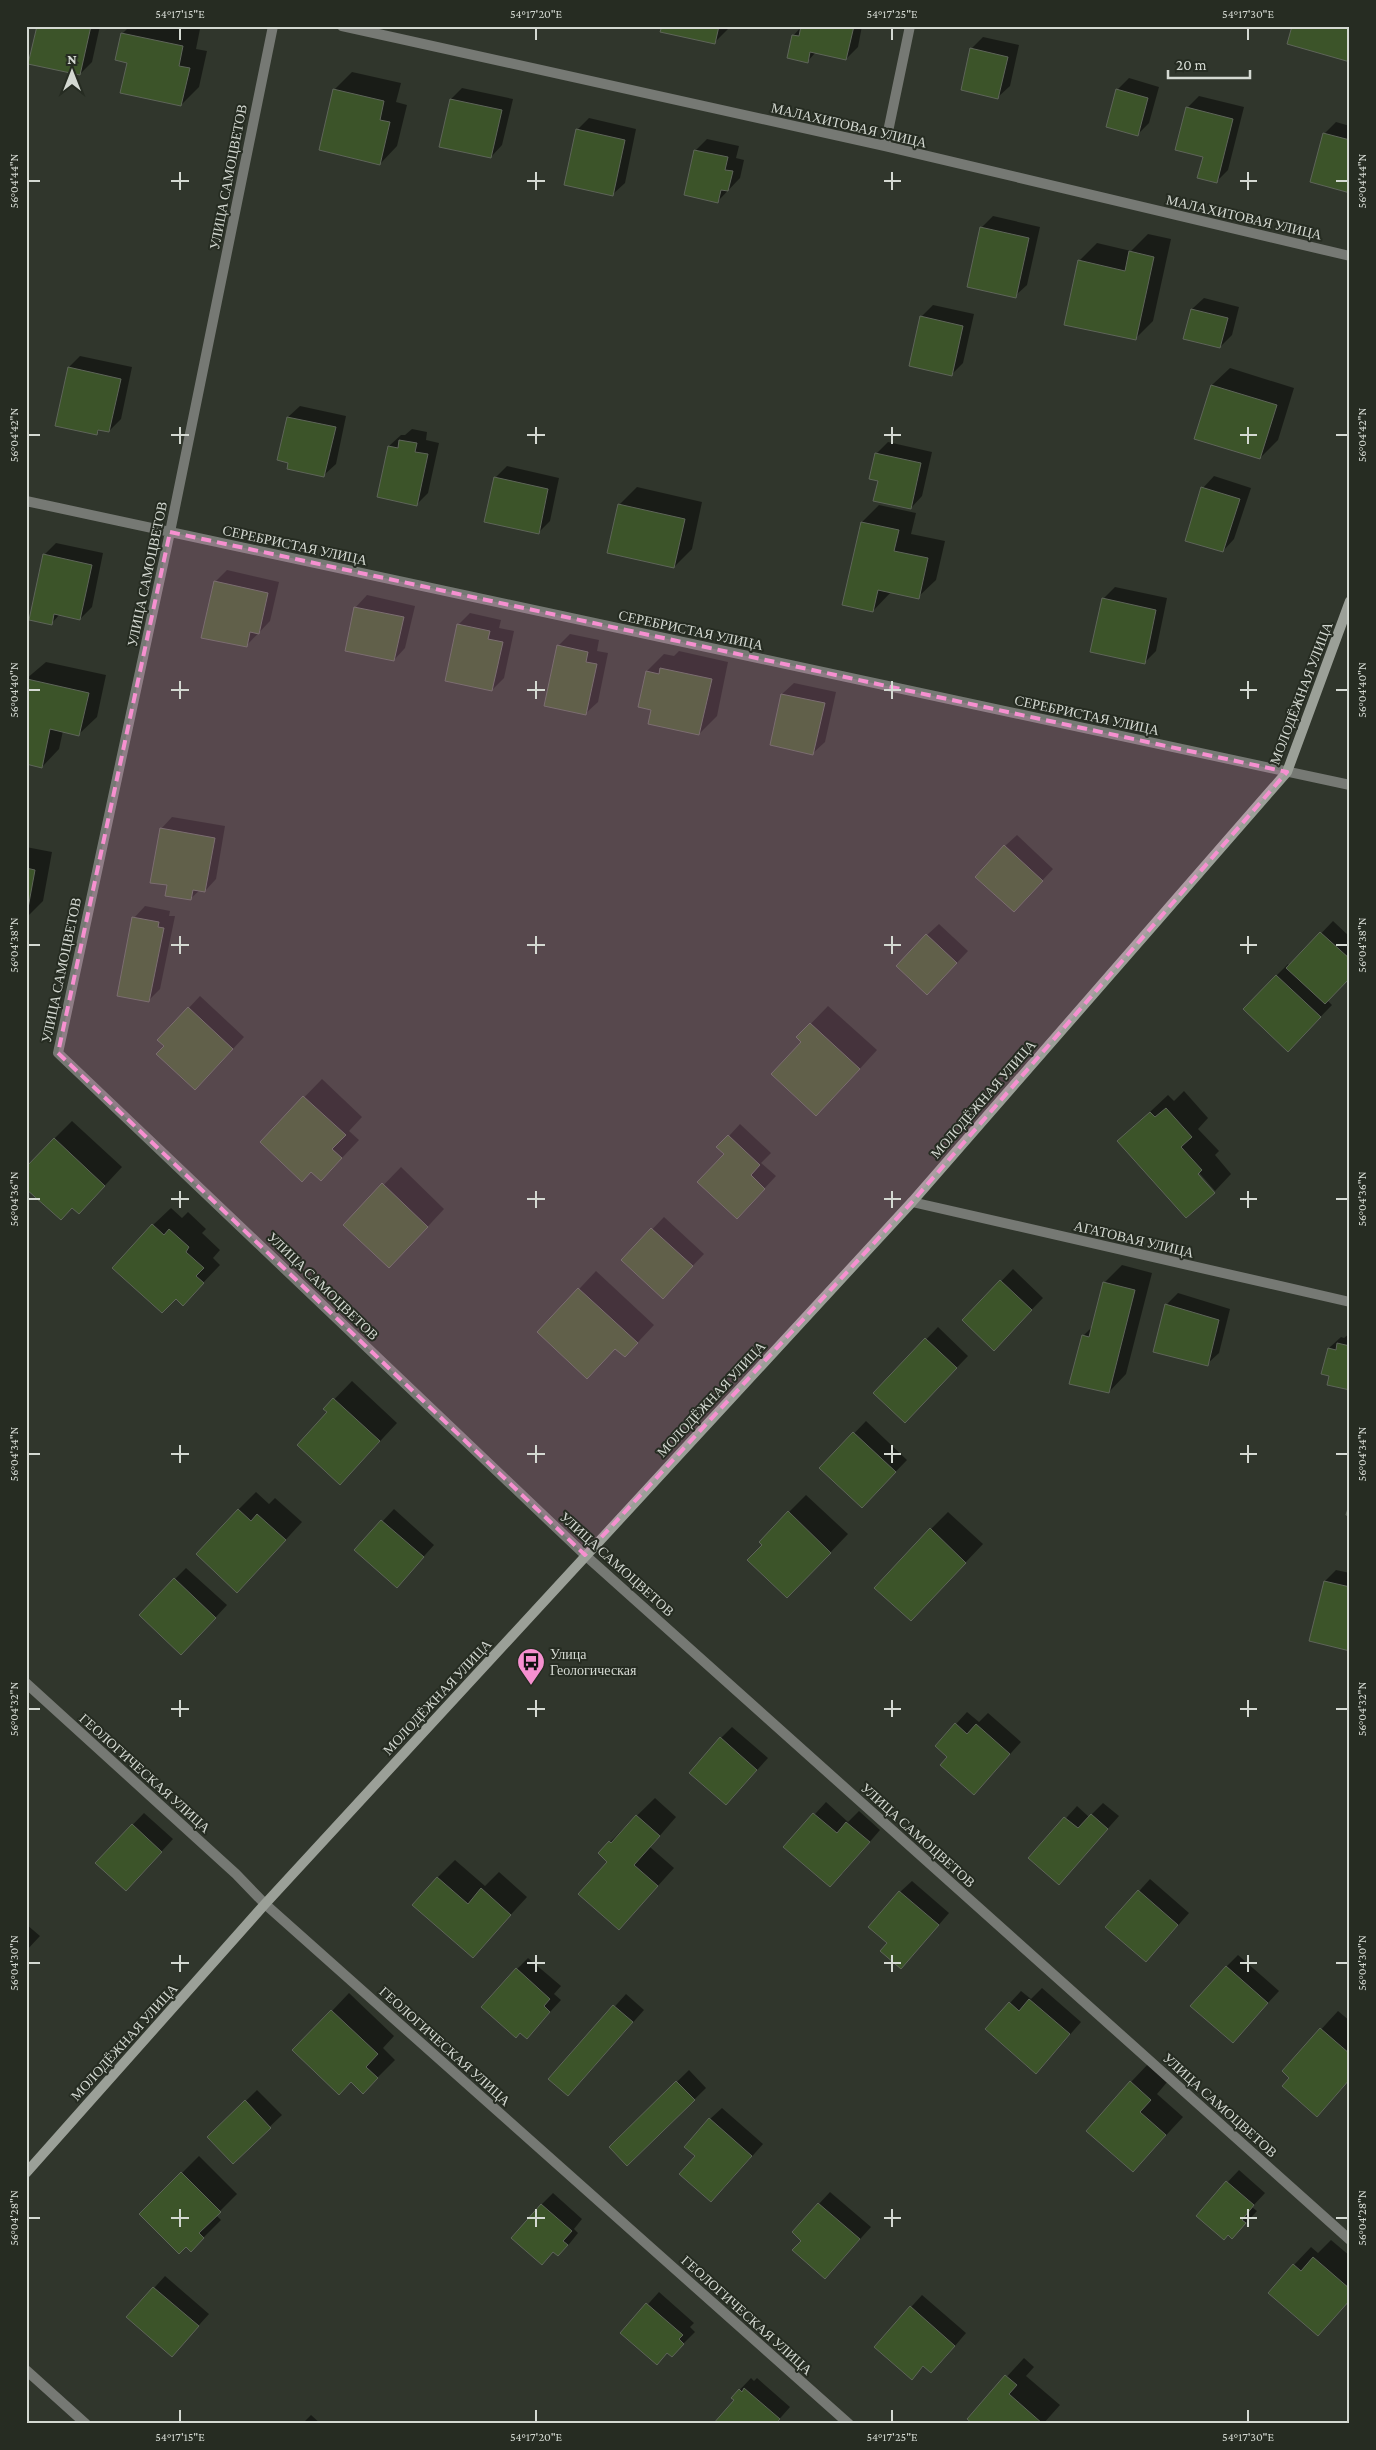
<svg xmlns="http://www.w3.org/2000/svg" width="1376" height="2450" viewBox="0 0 1376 2450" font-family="'Crimson Pro',serif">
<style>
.shadow{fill:#0007}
.building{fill:#3c5429;stroke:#5e6559}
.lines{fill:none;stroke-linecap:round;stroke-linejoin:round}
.street{stroke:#767974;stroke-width:10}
.secondary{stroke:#9ba098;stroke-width:10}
.marked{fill:#f690d0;fill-opacity:0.2;stroke:#f690d0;stroke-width:4;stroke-dasharray:10 6;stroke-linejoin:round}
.ticks{fill:none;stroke:#d4d9d2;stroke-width:2}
.labels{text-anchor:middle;stroke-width:4;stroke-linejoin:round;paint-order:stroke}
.street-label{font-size:14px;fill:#d4d9d2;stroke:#262c22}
.poi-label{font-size:14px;fill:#d4d9d2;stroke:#262c22;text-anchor:start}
.neatline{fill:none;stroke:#d4d9d2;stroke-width:2}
.ticks-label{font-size:12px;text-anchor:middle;fill:#d4d9d2}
</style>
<rect width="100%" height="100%" fill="#30362c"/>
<!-- shadow -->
<path class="shadow" d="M38,26H100L92,62L80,74Z
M130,26H187L200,29L196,49L207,51L199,87L181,105L128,62L122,34Z
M663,26H731L715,42Z
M802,26H862L858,47L846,59L816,52L807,62L793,36Z
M983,37L1019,45L1010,86L998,97L971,49Z
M352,72L401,83L396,102L407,105L397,146L380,164L320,150L335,89Z
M1129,78L1159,87L1149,123L1137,135L1117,90Z
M462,88L513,99L502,145L491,157L451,99Z
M1199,96L1244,107L1228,170L1216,182L1204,156L1187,108Z
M589,118L636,129L625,183L613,194L577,130Z
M1336,122L1350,126V191L1324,134Z
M707,139L739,146L736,158L744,160L740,178L718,201L695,151Z
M993,216L1040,227L1027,285L1015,296L981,228Z
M1148,234L1171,239L1153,321L1135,339L1079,261L1097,243L1131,251Z
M1204,298L1239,307L1232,335L1220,347L1185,338L1192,309Z
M933,305L974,314L963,363L951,375L921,317Z
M80,356L132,367L121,419L109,431L101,429L96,434L69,367Z
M1230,368L1294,388L1278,440L1260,458L1196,438L1212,385Z
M300,406L346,416L336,464L324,475L288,417Z
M412,429L427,432L426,440L439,443L428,493L416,505L389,446L401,435H405Z
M888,442L932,452L922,496L911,508L879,480L876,454Z
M507,466L559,478L550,521L538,533L495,478Z
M1214,476L1251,488L1234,539L1223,551L1203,488Z
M637,487L702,502L692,549L674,567L619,505Z
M879,505L916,513L911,534L945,541L936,580L918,597L891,592L873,611L862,522Z
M56,543L103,553L92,607L80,619L60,614L51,624L44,555Z
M227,570L279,582L270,621L246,646L215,582Z
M1115,587L1167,598L1156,651L1145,662L1103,599Z
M367,595L415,606L405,648L394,660L346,650L356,607Z
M470,613L501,620L499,628L514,631L504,678L492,690L458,625Z
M570,634L599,640L597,651L608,653L598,702L586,713L558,646Z
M679,651L728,662L717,716L699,734L652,709L647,671L664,654L674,656Z
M46,662L106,675L97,717L79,734L63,731L59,749L42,767L26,763V679Z
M794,683L836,692L825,742L813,753L782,694Z
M172,817L225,826L216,879L205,891L200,890L190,899L168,884L161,829Z
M1017,835L1053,869L1025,899L1005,846Z
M26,847L52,852L43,901L26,918Z
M145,906L170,911L169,916H175L160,989L149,1000L134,918Z
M1333,921L1350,937V977L1327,1000L1332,1005L1300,1038L1276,976L1288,964L1290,966Z
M939,924L968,951L939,982L927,935Z
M200,996L244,1037L207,1077L159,1040Z
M828,1006L877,1050L834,1097L803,1041L798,1037Z
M322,1079L362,1117L349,1131L359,1140L321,1180L311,1171L261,1142Z
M1184,1091L1208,1118L1198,1129L1219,1151L1215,1155L1231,1174L1215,1191L1195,1168L1119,1141L1168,1095L1174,1101Z
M72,1121L122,1167L96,1195L54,1139Z
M740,1124L771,1153L761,1163L776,1176L749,1205L725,1154L729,1136Z
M401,1167L444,1209L407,1249L345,1225Z
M171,1208L182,1218L188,1212L206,1229L202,1233L220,1250L213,1258L220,1265L200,1286L153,1225Z
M664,1217L704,1254L674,1285L623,1260Z
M1122,1265L1152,1273L1126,1374L1109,1392L1083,1336L1094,1325L1104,1283Z
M1013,1269L1043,1298L1005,1337L964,1320Z
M596,1271L654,1325L625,1356L616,1348L539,1332Z
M1178,1293L1230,1309L1219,1353L1207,1364L1166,1305Z
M938,1327L968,1356L916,1410L875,1393Z
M1350,1333V1389L1329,1348L1341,1337L1344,1338Z
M352,1381L397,1423L357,1466L325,1409Z
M866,1421L907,1460L873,1495L821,1468Z
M256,1492L269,1504L275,1498L302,1522L255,1573L238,1510Z
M806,1495L848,1534L805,1579L764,1545L789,1512Z
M394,1509L434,1545L408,1574L356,1550Z
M948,1512L983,1544L928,1602L931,1529Z
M186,1568L227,1605L193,1642L175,1579Z
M1336,1570L1350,1573V1650L1325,1581Z
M967,1712L979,1722L988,1713L1021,1742L986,1781L936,1746Z
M732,1727L768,1758L737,1792L721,1738Z
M655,1798L676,1817L650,1847L674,1868L619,1929L608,1862L610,1842Z
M826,1802L848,1822L859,1811L880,1830L842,1874L785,1847Z
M1103,1803L1119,1816L1070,1871L1030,1858L1077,1806L1089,1817Z
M144,1813L173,1839L137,1878L97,1862Z
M455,1860L485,1886L499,1872L527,1897L473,1956L437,1878Z
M1150,1879L1189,1913L1157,1949L1107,1927Z
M912,1881L949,1913L912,1956L900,1892Z
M26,1924L40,1936L26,1951Z
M1238,1955L1279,1991L1233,2041L1226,1967Z
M528,1958L561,1986L554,1994L561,2000L538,2025L517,1969Z
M1042,1988L1081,2022L1047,2061L986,2029L1021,1991L1031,1999Z
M349,1993L394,2036L383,2048L395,2060L363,2092L332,2011Z
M626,1994L644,2010L579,2083L550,2079Z
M1338,2011L1350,2021V2080L1317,2115L1291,2077L1283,2071Z
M1148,2064L1168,2081L1157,2094L1183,2117L1133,2171L1131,2082Z
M689,2070L706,2088L628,2165L611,2147Z
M257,2090L282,2115L233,2162L209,2137Z
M722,2108L763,2144L723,2189L697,2156L710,2119Z
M199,2156L237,2194L216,2215L221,2220L191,2250L141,2214Z
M1239,2170L1265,2193L1252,2207L1257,2211L1232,2238L1197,2215Z
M830,2192L871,2227L825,2278L803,2241L793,2232Z
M553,2193L582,2219L574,2229L578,2233L570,2243L558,2255L554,2251L542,2263V2204Z
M1331,2240L1350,2256V2300L1318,2334L1294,2265L1311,2247L1318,2253Z
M165,2276L209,2314L172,2355L128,2317Z
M659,2292L694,2323L690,2327L695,2332L672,2355L622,2333Z
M922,2295L966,2333L943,2360L924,2366L912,2378L876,2346Z
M1024,2358L1034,2367L1026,2376L1060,2405L1043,2424H975L969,2418Z
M751,2378L754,2381L757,2378L790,2407L775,2424L733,2397Z
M311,2415L321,2424H302Z"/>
<!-- building -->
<path class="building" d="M37,26H91L80,75L28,64Z
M662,26H719L715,44L660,32Z
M801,26H854L846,60L810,52L808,63L787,58L792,35L799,36Z
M1292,26H1350V62L1287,44Z
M121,33L183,46L179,66L190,68L181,106L120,93L127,63L115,60Z
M970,48L1008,57L998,99L961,90Z
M333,89L384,101L380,120L390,122L380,165L319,150Z
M1116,89L1148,98L1138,136L1106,127Z
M450,99L502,110L491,158L439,147Z
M1186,107L1233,119L1217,183L1197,178L1203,157L1175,150Z
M576,129L625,140L613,196L564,185Z
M1323,133L1350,140V193L1310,182Z
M694,150L728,157L725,170L733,171L728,191L721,190L718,203L684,195Z
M980,227L1029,238L1016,298L967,287Z
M1129,251L1154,257L1136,340L1064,325L1078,260L1125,271Z
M1191,309L1228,318L1220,348L1183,339Z
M920,316L963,326L952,376L909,366Z
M68,367L121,379L109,432L98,430L97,435L55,426Z
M1211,385L1277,405L1260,459L1194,439Z
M287,417L336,427L324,477L287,469L288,463L277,460Z
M399,440L417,443L415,452L428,454L417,506L377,497L388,446L398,448Z
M875,453L921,463L911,509L873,501L878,481L869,479Z
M494,477L548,489L539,534L484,522Z
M1201,487L1240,499L1223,552L1185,541Z
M618,504L685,519L674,568L607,553Z
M861,522L899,530L894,551L928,558L919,599L878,590L873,612L842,605Z
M43,554L92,565L80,620L54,614L52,625L29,620Z
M214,581L268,593L259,634L250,632L247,647L201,638Z
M1102,598L1156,610L1145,664L1090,652Z
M354,607L404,617L394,661L345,651Z
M457,624L490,631L488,639L503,642L492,691L445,681Z
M557,645L588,652L586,662L597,664L586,715L544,706Z
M660,668L712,679L699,735L648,724L651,710L638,707L646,671L659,674Z
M27,679L89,693L79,736L50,729L42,768L26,764Z
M781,694L825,703L813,755L770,745Z
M160,828L215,838L205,892L193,890L191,900L165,896L167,885L150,883Z
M1004,845L1043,881L1014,912L975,877Z
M26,868L35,870L26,919Z
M132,917L159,922L158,927L164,928L149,1002L117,996Z
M1320,932L1350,959V978L1325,1004L1286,968Z
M926,934L957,963L927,995L896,966Z
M1276,975L1321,1017L1288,1052L1243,1009Z
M188,1007L233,1049L195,1090L156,1054L164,1046L157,1040Z
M810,1023L860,1069L816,1116L771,1074L801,1042L796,1037Z
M303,1096L346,1135L332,1149L342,1158L321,1181L311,1172L302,1182L260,1142Z
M1166,1108L1192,1137L1181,1147L1202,1170L1198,1174L1215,1193L1186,1218L1117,1141L1150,1112L1155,1117Z
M728,1135L760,1165L751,1175L765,1189L737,1219L697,1182L724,1154L716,1147Z
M54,1138L105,1186L79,1214L72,1208L61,1220L26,1189V1167Z
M382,1183L428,1227L389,1268L343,1225Z
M152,1224L164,1235L169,1229L189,1247L186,1252L204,1268L196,1276L204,1283L183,1306L176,1299L162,1313L112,1268Z
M651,1228L693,1266L663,1299L621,1260Z
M1000,1280L1032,1310L994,1351L962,1320Z
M1103,1282L1135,1290L1109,1393L1069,1384L1082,1335L1089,1337Z
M578,1288L638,1343L625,1357L615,1349L587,1379L537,1332Z
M1165,1304L1219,1320L1208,1366L1153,1352Z
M925,1338L957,1368L905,1423L873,1393Z
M1337,1343L1350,1346V1390L1327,1385L1329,1376L1321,1374L1328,1348L1336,1350Z
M333,1398L380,1441L340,1485L297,1445L327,1412L323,1409Z
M853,1432L896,1472L862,1508L819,1468Z
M1350,1501V1516L1346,1515Z
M238,1509L251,1521L257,1514L286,1540L237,1593L196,1554Z
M788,1511L831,1553L787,1598L747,1560L762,1545L759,1542Z
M381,1520L424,1557L397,1588L354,1550Z
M930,1528L966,1563L911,1621L874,1588Z
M174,1578L216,1618L181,1655L139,1615Z
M1324,1581L1350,1587V1651L1309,1641Z
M955,1723L967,1734L976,1724L1010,1754L974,1795L940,1765L947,1757L935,1746Z
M720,1737L757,1770L726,1805L689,1773Z
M813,1813L837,1833L846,1822L870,1842L830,1887L783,1847Z
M1091,1814L1108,1829L1059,1885L1028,1858L1064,1817L1078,1828Z
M636,1815L660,1836L634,1865L658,1886L619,1930L578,1894L607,1862L598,1853L609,1841L611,1843Z
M132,1824L162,1852L126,1891L95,1863Z
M437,1877L468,1904L481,1888L511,1915L473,1958L412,1905Z
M1138,1890L1178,1925L1146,1962L1105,1927Z
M899,1891L939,1925L901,1969L880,1951L887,1943L868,1927Z
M1226,1966L1268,2003L1233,2043L1190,2006Z
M516,1968L550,1999L544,2006L550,2012L527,2039L520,2033L516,2038L481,2007Z
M1029,1999L1070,2034L1036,2074L985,2029L1009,2002L1019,2011Z
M613,2005L633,2022L568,2096L548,2079Z
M331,2010L378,2054L366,2067L378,2078L363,2094L351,2082L339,2095L292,2050Z
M1320,2028L1350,2054V2079L1317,2117L1282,2086L1289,2078L1282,2071Z
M676,2081L695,2100L627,2166L609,2147Z
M1130,2081L1151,2100L1140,2112L1166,2135L1133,2172L1086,2131Z
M245,2100L271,2128L233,2164L207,2137Z
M709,2118L752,2156L711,2202L679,2174L695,2156L684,2147Z
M181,2172L221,2212L199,2233L204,2238L191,2252L186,2247L179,2254L139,2214Z
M1226,2181L1254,2205L1242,2220L1246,2223L1232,2239L1228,2235L1224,2240L1196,2216Z
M818,2203L860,2239L825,2279L792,2250L801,2241L792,2232Z
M541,2204L572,2231L563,2241L568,2245L558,2256L553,2252L542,2265L511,2238Z
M1313,2257L1350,2289V2300L1318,2336L1268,2293L1293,2264L1301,2271Z
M153,2287L199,2326L172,2357L126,2317Z
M646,2303L683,2335L679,2339L684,2344L672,2357L667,2353L657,2365L620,2333Z
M910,2306L955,2346L931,2373L923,2366L912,2380L874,2347Z
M1005,2375L1017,2385L1009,2394L1043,2424H973L967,2419Z
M744,2388L780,2419L775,2424H713L734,2400L731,2398L739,2389L742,2392Z"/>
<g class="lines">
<!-- street -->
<path class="street" d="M273,26L170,532L58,1053L585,1555L1350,2240
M342,26L885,146L1350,256
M885,146L910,26
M26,501L1350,785
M912,1202L1350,1302
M26,1683L236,1874L265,1904L849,2424
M26,2370L86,2424"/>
<!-- secondary -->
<path class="secondary" d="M26,2173L265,1904L912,1202L1287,772L1350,601"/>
</g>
<!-- marked area -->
<path class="marked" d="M170,532L1287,772L912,1202L585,1555L58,1053Z"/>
<!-- ticks -->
<path class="ticks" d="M180,28V40M536,28V40M892,28V40M1248,28V40M180,172V190M536,172V190M892,172V190M1248,172V190M28,181H40M171,181H189M527,181H545M884,181H901M1240,181H1257M1336,181H1348M180,427V444M536,427V444M892,427V444M1248,427V444M28,435H40M171,435H189M527,435H545M884,435H901M1240,435H1257M1336,435H1348M180,681V699M536,681V699M892,681V699M1248,681V699M28,690H40M171,690H189M527,690H545M884,690H901M1240,690H1257M1336,690H1348M180,936V954M536,936V954M892,936V954M1248,936V954M28,945H40M171,945H189M527,945H545M884,945H901M1240,945H1257M1336,945H1348M180,1191V1208M536,1191V1208M892,1191V1208M1248,1191V1208M28,1199H40M171,1199H189M527,1199H545M884,1199H901M1240,1199H1257M1336,1199H1348M180,1445V1463M536,1445V1463M892,1445V1463M1248,1445V1463M28,1454H40M171,1454H189M527,1454H545M884,1454H901M1240,1454H1257M1336,1454H1348M180,1700V1717M536,1700V1717M892,1700V1717M1248,1700V1717M28,1709H40M171,1709H189M527,1709H545M884,1709H901M1240,1709H1257M1336,1709H1348M180,1955V1972M536,1955V1972M892,1955V1972M1248,1955V1972M28,1963H40M171,1963H189M527,1963H545M884,1963H901M1240,1963H1257M1336,1963H1348M180,2209V2227M536,2209V2227M892,2209V2227M1248,2209V2227M28,2218H40M171,2218H189M527,2218H545M884,2218H901M1240,2218H1257M1336,2218H1348M180,2410V2422M536,2410V2422M892,2410V2422M1248,2410V2422"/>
<!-- icons -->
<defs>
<symbol id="bus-pin" viewBox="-11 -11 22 30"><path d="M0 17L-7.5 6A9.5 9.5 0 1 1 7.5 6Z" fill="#f690d0" stroke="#262c22"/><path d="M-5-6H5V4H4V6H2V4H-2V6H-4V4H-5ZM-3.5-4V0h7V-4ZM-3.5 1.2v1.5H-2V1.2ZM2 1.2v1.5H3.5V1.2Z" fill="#111"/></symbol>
</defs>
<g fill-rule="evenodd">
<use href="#bus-pin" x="515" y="1646" width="32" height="43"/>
</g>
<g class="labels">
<!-- street labels -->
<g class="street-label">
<text transform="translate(849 125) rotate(13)" y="5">МАЛАХИТОВАЯ УЛИЦА</text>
<text transform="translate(228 177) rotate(-79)" y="5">УЛИЦА САМОЦВЕТОВ</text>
<text transform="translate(1244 217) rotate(13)" y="5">МАЛАХИТОВАЯ УЛИЦА</text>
<text transform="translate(295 545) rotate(12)" y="5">СЕРЕБРИСТАЯ УЛИЦА</text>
<text transform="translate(147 574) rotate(-78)" y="5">УЛИЦА САМОЦВЕТОВ</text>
<text transform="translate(691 630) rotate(12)" y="5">СЕРЕБРИСТАЯ УЛИЦА</text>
<text transform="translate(1301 693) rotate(-69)" y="5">МОЛОДЁЖНАЯ УЛИЦА</text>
<text transform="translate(1087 715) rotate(12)" y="5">СЕРЕБРИСТАЯ УЛИЦА</text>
<text transform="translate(61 970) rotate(-78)" y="5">УЛИЦА САМОЦВЕТОВ</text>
<text transform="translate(983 1099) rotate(-49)" y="5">МОЛОДЁЖНАЯ УЛИЦА</text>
<text transform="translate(1134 1239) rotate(13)" y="5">АГАТОВАЯ УЛИЦА</text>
<text transform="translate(323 1286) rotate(44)" y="5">УЛИЦА САМОЦВЕТОВ</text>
<text transform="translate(711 1399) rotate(-47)" y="5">МОЛОДЁЖНАЯ УЛИЦА</text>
<text transform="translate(617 1564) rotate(42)" y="5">УЛИЦА САМОЦВЕТОВ</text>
<text transform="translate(437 1697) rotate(-47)" y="5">МОЛОДЁЖНАЯ УЛИЦА</text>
<text transform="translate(145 1773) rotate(42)" y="5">ГЕОЛОГИЧЕСКАЯ УЛИЦА</text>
<text transform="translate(918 1835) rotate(42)" y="5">УЛИЦА САМОЦВЕТОВ</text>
<text transform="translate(124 2042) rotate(-48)" y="5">МОЛОДЁЖНАЯ УЛИЦА</text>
<text transform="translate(445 2046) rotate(42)" y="5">ГЕОЛОГИЧЕСКАЯ УЛИЦА</text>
<text transform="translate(1220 2105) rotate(42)" y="5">УЛИЦА САМОЦВЕТОВ</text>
<text transform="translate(747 2315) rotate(42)" y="5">ГЕОЛОГИЧЕСКАЯ УЛИЦА</text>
</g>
<!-- poi labels -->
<g class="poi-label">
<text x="550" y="1659">Улица<tspan x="550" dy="16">Геологическая</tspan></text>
</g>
</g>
<!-- border -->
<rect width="1376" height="2450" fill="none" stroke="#262c22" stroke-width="55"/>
<!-- north arrow -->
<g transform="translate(72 72)" stroke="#262c22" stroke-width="4" paint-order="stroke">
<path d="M0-4L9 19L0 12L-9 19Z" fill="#d4d9d2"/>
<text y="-8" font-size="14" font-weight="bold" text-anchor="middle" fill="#d4d9d2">N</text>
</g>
<!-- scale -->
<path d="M1168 70v8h82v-8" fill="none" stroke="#d4d9d2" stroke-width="2.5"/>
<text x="1176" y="70" font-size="15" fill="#d4d9d2" stroke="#262c22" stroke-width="4" paint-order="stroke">20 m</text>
<rect x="28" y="28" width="1320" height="2394" class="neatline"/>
<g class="ticks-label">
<text x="180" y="18">54°17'15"E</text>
<text x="536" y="18">54°17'20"E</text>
<text x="892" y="18">54°17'25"E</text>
<text x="1248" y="18">54°17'30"E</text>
<text transform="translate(14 181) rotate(-90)" y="4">56°04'44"N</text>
<text transform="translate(1362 181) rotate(-90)" y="4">56°04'44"N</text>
<text transform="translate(14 435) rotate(-90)" y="4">56°04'42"N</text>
<text transform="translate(1362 435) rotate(-90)" y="4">56°04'42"N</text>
<text transform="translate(14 690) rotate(-90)" y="4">56°04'40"N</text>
<text transform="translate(1362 690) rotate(-90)" y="4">56°04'40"N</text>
<text transform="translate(14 945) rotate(-90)" y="4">56°04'38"N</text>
<text transform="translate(1362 945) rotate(-90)" y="4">56°04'38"N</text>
<text transform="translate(14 1199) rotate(-90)" y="4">56°04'36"N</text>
<text transform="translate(1362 1199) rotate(-90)" y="4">56°04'36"N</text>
<text transform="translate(14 1454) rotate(-90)" y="4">56°04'34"N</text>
<text transform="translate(1362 1454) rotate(-90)" y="4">56°04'34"N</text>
<text transform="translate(14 1709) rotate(-90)" y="4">56°04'32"N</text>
<text transform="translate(1362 1709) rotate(-90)" y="4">56°04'32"N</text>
<text transform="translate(14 1963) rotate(-90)" y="4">56°04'30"N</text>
<text transform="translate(1362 1963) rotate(-90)" y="4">56°04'30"N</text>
<text transform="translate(14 2218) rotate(-90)" y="4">56°04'28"N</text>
<text transform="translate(1362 2218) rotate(-90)" y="4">56°04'28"N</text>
<text x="180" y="2441">54°17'15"E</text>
<text x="536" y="2441">54°17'20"E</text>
<text x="892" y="2441">54°17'25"E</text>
<text x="1248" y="2441">54°17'30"E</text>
</g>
</svg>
